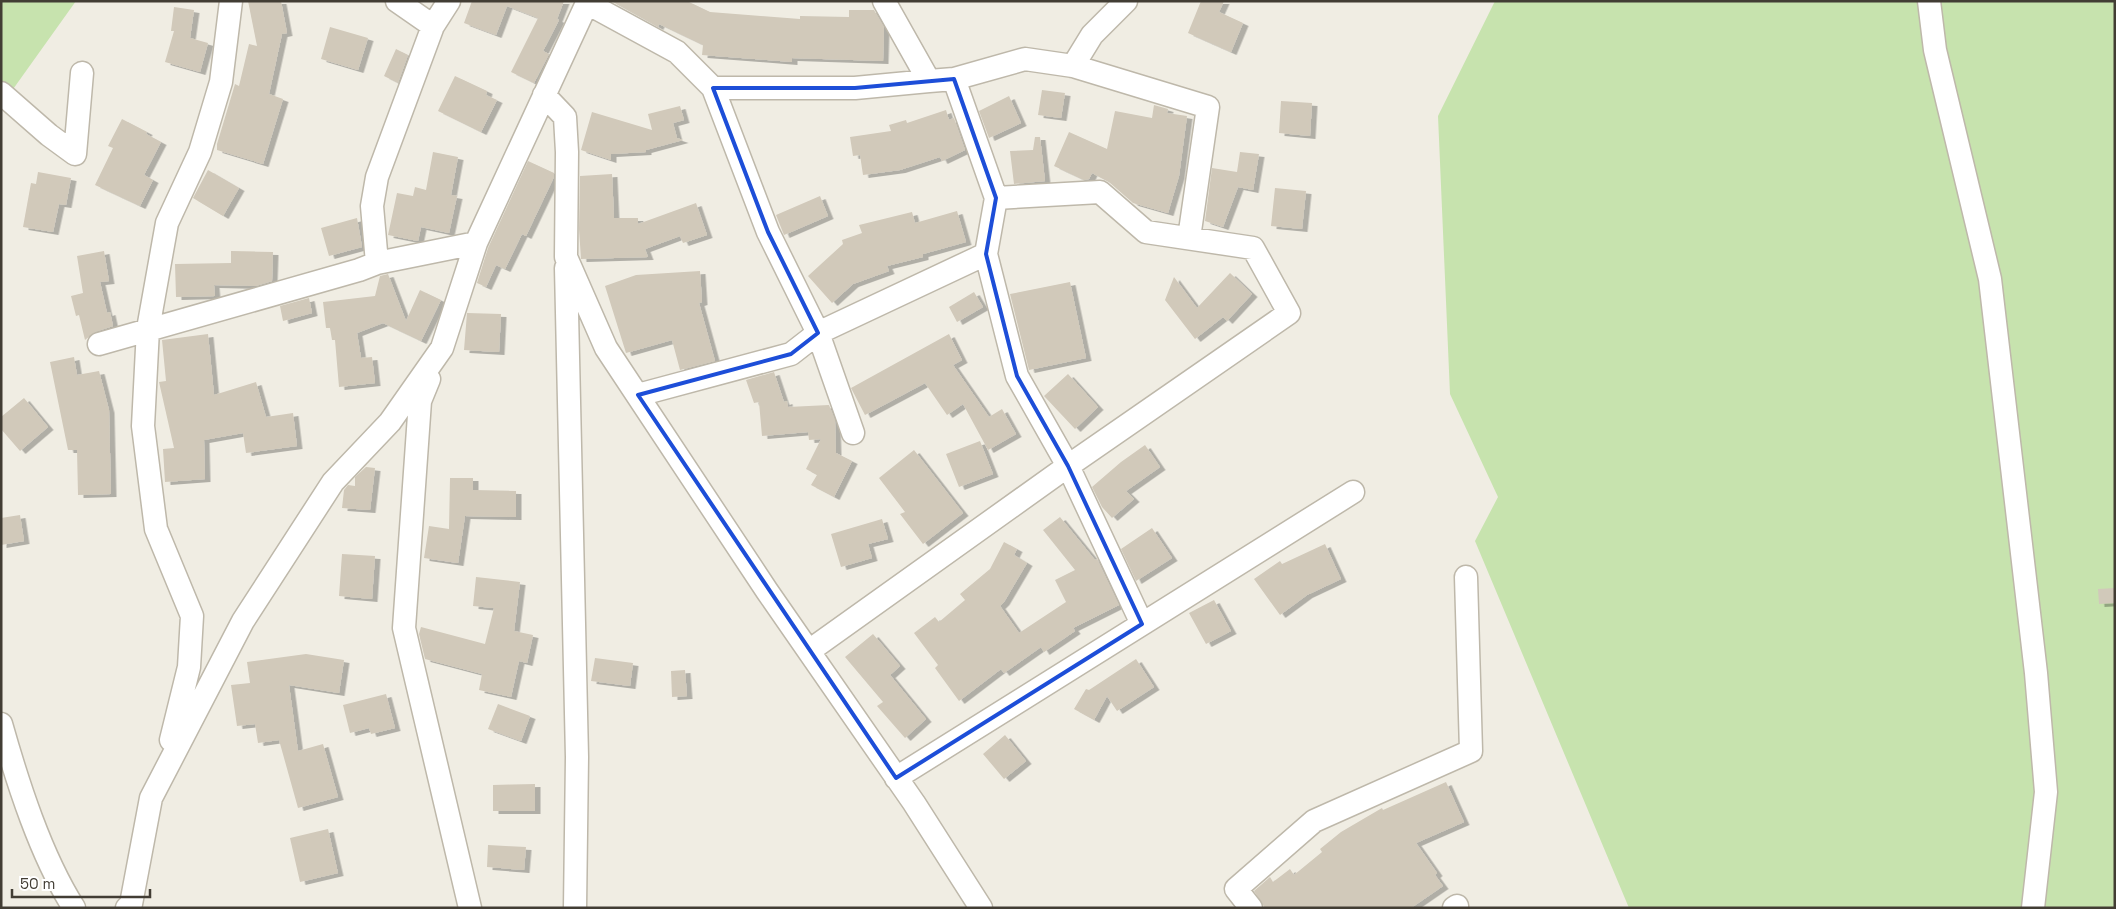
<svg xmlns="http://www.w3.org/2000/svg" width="2116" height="909" viewBox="0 0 2116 909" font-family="'Space Grotesk',sans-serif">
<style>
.green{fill:#c7e3ae}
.building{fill:#d1c9ba;filter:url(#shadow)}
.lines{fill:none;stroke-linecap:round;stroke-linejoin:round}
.minor-casing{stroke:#beb8aa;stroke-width:25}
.minor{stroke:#fff;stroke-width:22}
.marked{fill:none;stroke:#1d4ed8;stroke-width:4;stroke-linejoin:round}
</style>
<defs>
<filter id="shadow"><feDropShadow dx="5.5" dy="3" stdDeviation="0" flood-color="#0004"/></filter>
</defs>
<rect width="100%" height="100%" fill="#f0ede3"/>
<!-- green -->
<path class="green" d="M1,1H76L1,106Z
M1495,1H2115V908H1629L1475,541L1498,497L1450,394L1438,116Z"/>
<!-- building -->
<path class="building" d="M248,1H281L287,33L282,34L269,94L283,99L263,164L217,150V144L235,84L239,86L249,44L257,46Z
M472,1H564L557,19L559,20L543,51L549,54L534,83L511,72L538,18L507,6L496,35L464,23Z
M611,1H687L710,12L800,19V16L849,17V10H874L884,27L883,61L792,58V62L702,55L703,45L659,24L658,27Z
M1201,1H1224L1219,12L1243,23L1231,52L1188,33Z
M174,7L194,10L190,38L208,43L200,72L165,62L174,31H171Z
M330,27L368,38L358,70L321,59Z
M396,49L408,55L398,83L384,76Z
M455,76L487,91L486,95L497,100L481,132L438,111Z
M1042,90L1065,93L1061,118L1038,115Z
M1009,96L1021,123L989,138L979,111Z
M1281,101L1312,103L1310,136L1279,133Z
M1154,105L1168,109L1167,113L1187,116L1179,176L1168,213L1133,203L1109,182L1092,173L1089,179L1084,180L1054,166L1069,132L1107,149L1115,111L1152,118Z
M680,106L684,120L673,123L677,138L683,140L646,150V152L611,154V160L581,150L592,112L652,130L648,114Z
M946,110L949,120L954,118L965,150L942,161L940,157L900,170L863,175L860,155L853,156L850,137L891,131L889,125L906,120L907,123Z
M122,119L147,132L146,134L161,142L144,175L153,180L140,206L95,185L113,148L108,146Z
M1035,137H1040L1045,181L1014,184L1010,151L1033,150Z
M433,152L458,157L451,195L457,196L449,233L421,227L418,241L388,235L397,193L413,196L415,187L426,190Z
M1240,152L1259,154L1253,190L1238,187L1223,227L1205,221L1212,168L1237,172Z
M528,161L554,173V177L526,236L522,234L505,269L496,265L486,287L477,283L488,248Z
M208,170L239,188L223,216L193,198Z
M38,172L71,178L66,205L59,204L53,232L23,227L31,183L36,184Z
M612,174L614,218H638V224L696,203L707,235L683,243L680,236L645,249L648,257L581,259L579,229L580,176Z
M1275,188L1306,191L1302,229L1271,226Z
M820,196L828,216L784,235L776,215Z
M957,211L966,242L923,254V257L887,266L889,271L853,284L832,303L808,276L843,244L842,240L862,233L859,225L912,212L915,223Z
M357,218L362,247L329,256L321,228Z
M104,251L109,281L100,282L107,313L110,312L113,326L95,332L85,340L79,315L76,316L71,296L83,293L77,256Z
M231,251L273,252L272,281L256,286L214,285L215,296L176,297L175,264L231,263Z
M700,271L702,302L699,303L715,361L680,370L672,340L626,353L605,286L636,275Z
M1230,273L1252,294L1227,321L1223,317L1195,339L1165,300L1174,277L1197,308Z
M388,274L406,321L420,290L441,300L421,341L383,323L357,333L361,358L372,357L375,383L339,387L335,340H332L330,328H326L323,302L375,296L380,276Z
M1070,282L1086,358L1029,370L1010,294Z
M974,292L983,307L957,322L949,307Z
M309,298L312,313L283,321L280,306Z
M467,313L501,314L499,352L464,350Z
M208,334L214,395L256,382L266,417L293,413L297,446L246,453L243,433L204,440L205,479L165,482L163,449L174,448L159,382L166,381L162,340Z
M949,334L962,360L953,365L989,417L1002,409L1016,434L988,450L963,404L947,415L925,383L865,415L851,388Z
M74,357L77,375L99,371L109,410L111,494L78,495L77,450H68L50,362Z
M774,372L784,402L787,401L788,407L829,405L835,420L836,453L852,461L834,497L811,485L817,475L806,469L821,439L809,440L808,432L762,436L759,402L754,403L746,380Z
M1068,374L1098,407L1075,429L1044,396Z
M24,398L48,427L20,451L1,429V417Z
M980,441L993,474L959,487L946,454Z
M1145,445L1160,467L1126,491L1134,499L1112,518L1102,507L1092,487L1121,462Z
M914,450L963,513L923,544L900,514L905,512L879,478Z
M366,467L375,468L370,510L342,508L344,490L348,485L355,486V477Z
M450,478H473V490L516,491V517L465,516L458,563L424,558L429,526L449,529Z
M20,515L24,541L1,545V518Z
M1060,517L1095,560L1097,559L1119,605L1073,628L1075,631L1044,652L1041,647L1004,673L1001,669L959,701L935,668L938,665L914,633L935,617L939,622L965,600L960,594L990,569L1004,542L1017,549L1014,555L1027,563L1004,602L1000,606L1019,633L1066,602L1055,580L1075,570L1043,530Z
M882,519L888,539L868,544L872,558L841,567L831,534Z
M1152,528L1172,558L1136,581L1121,549Z
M1325,544L1341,579L1307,595L1280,615L1254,579L1280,561L1282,564Z
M342,554L375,556L372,599L339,596Z
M476,577L520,582L514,631L533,635L527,663L519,661L511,697L479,690L482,674L425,659L419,634L421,627L485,644L494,608L473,606Z
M2115,588V603L2099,604L2098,589Z
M1214,600L1231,631L1206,644L1189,613Z
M873,634L900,666L890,675L926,719L905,738L877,706L883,702L845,657Z
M306,654L344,660L339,693L289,685L298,751L323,744L338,797L298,808L279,740L258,743L255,724L237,726L231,685L250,683L247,662Z
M595,658L633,663L630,686L591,681Z
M1136,659L1154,687L1117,711L1107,696L1094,720L1074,709L1086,689L1089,690Z
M685,670L687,696L672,697L671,671Z
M386,694L395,728L371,734L369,728L350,733L343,705Z
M498,704L530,716L521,741L488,729Z
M1005,735L1026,761L1004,779L983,754Z
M1446,782L1464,822L1416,843L1437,873L1435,875L1443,886L1411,908H1265L1254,891L1270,877L1273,882L1290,869L1294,875L1322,852L1320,849L1341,832L1382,808L1383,810Z
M535,784V811H493V785Z
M328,829L338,873L300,882L290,838Z
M488,845L526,847L524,870L487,867Z"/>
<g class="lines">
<defs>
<path id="minor" d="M397,1L433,26
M884,1L929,81
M1929,1L1935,50L1990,279L2036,673L2046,792L2033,908
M587,3L677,52L713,88H855L929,81L954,79L1025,59L1073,66L1208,107L1189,238
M1073,66L1092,35L1126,1
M954,79L996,198
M713,88L768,232L818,333L853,433
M1,93L49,135L75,154L82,73
M544,95L565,117L567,152L566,257L606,348L767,591L914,803L981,908
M986,254L1017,376L1068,466L1142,624
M377,263L372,206L377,177L433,26L449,1
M566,268L577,757L575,908
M99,344L359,270L377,263L476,243
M429,379L420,401L404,628L470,908
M638,395L791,354L818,333L986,254L996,198L1100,192L1146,232L1253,248L1289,313L1068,466L809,651
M1,724C18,784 41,856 74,908
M171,740L189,667L192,616L156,529L143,426L148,329L167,223L200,152L221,82L231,1
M896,778L1353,492
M127,908L131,904L151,798L243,621L333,482L390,422L442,348L476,243L588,1
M1251,908L1236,889L1314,821L1471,751L1466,577
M1454,908L1457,906"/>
</defs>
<!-- minor casing -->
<use href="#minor" class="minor-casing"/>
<!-- minor -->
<use href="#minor" class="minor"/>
</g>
<!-- marked area -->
<path class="marked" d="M954,79L996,198L986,254L1017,376L1068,466L1142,624L896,778L638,395L791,354L818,333L768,232L713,88H855Z"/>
<!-- border -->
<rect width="2116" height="909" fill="none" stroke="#423d34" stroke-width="5"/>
<!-- scale -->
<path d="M12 889v8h138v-8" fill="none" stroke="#423d34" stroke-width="2.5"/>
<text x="20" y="889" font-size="15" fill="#423d34" stroke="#ffffff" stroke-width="4" paint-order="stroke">50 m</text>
</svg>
